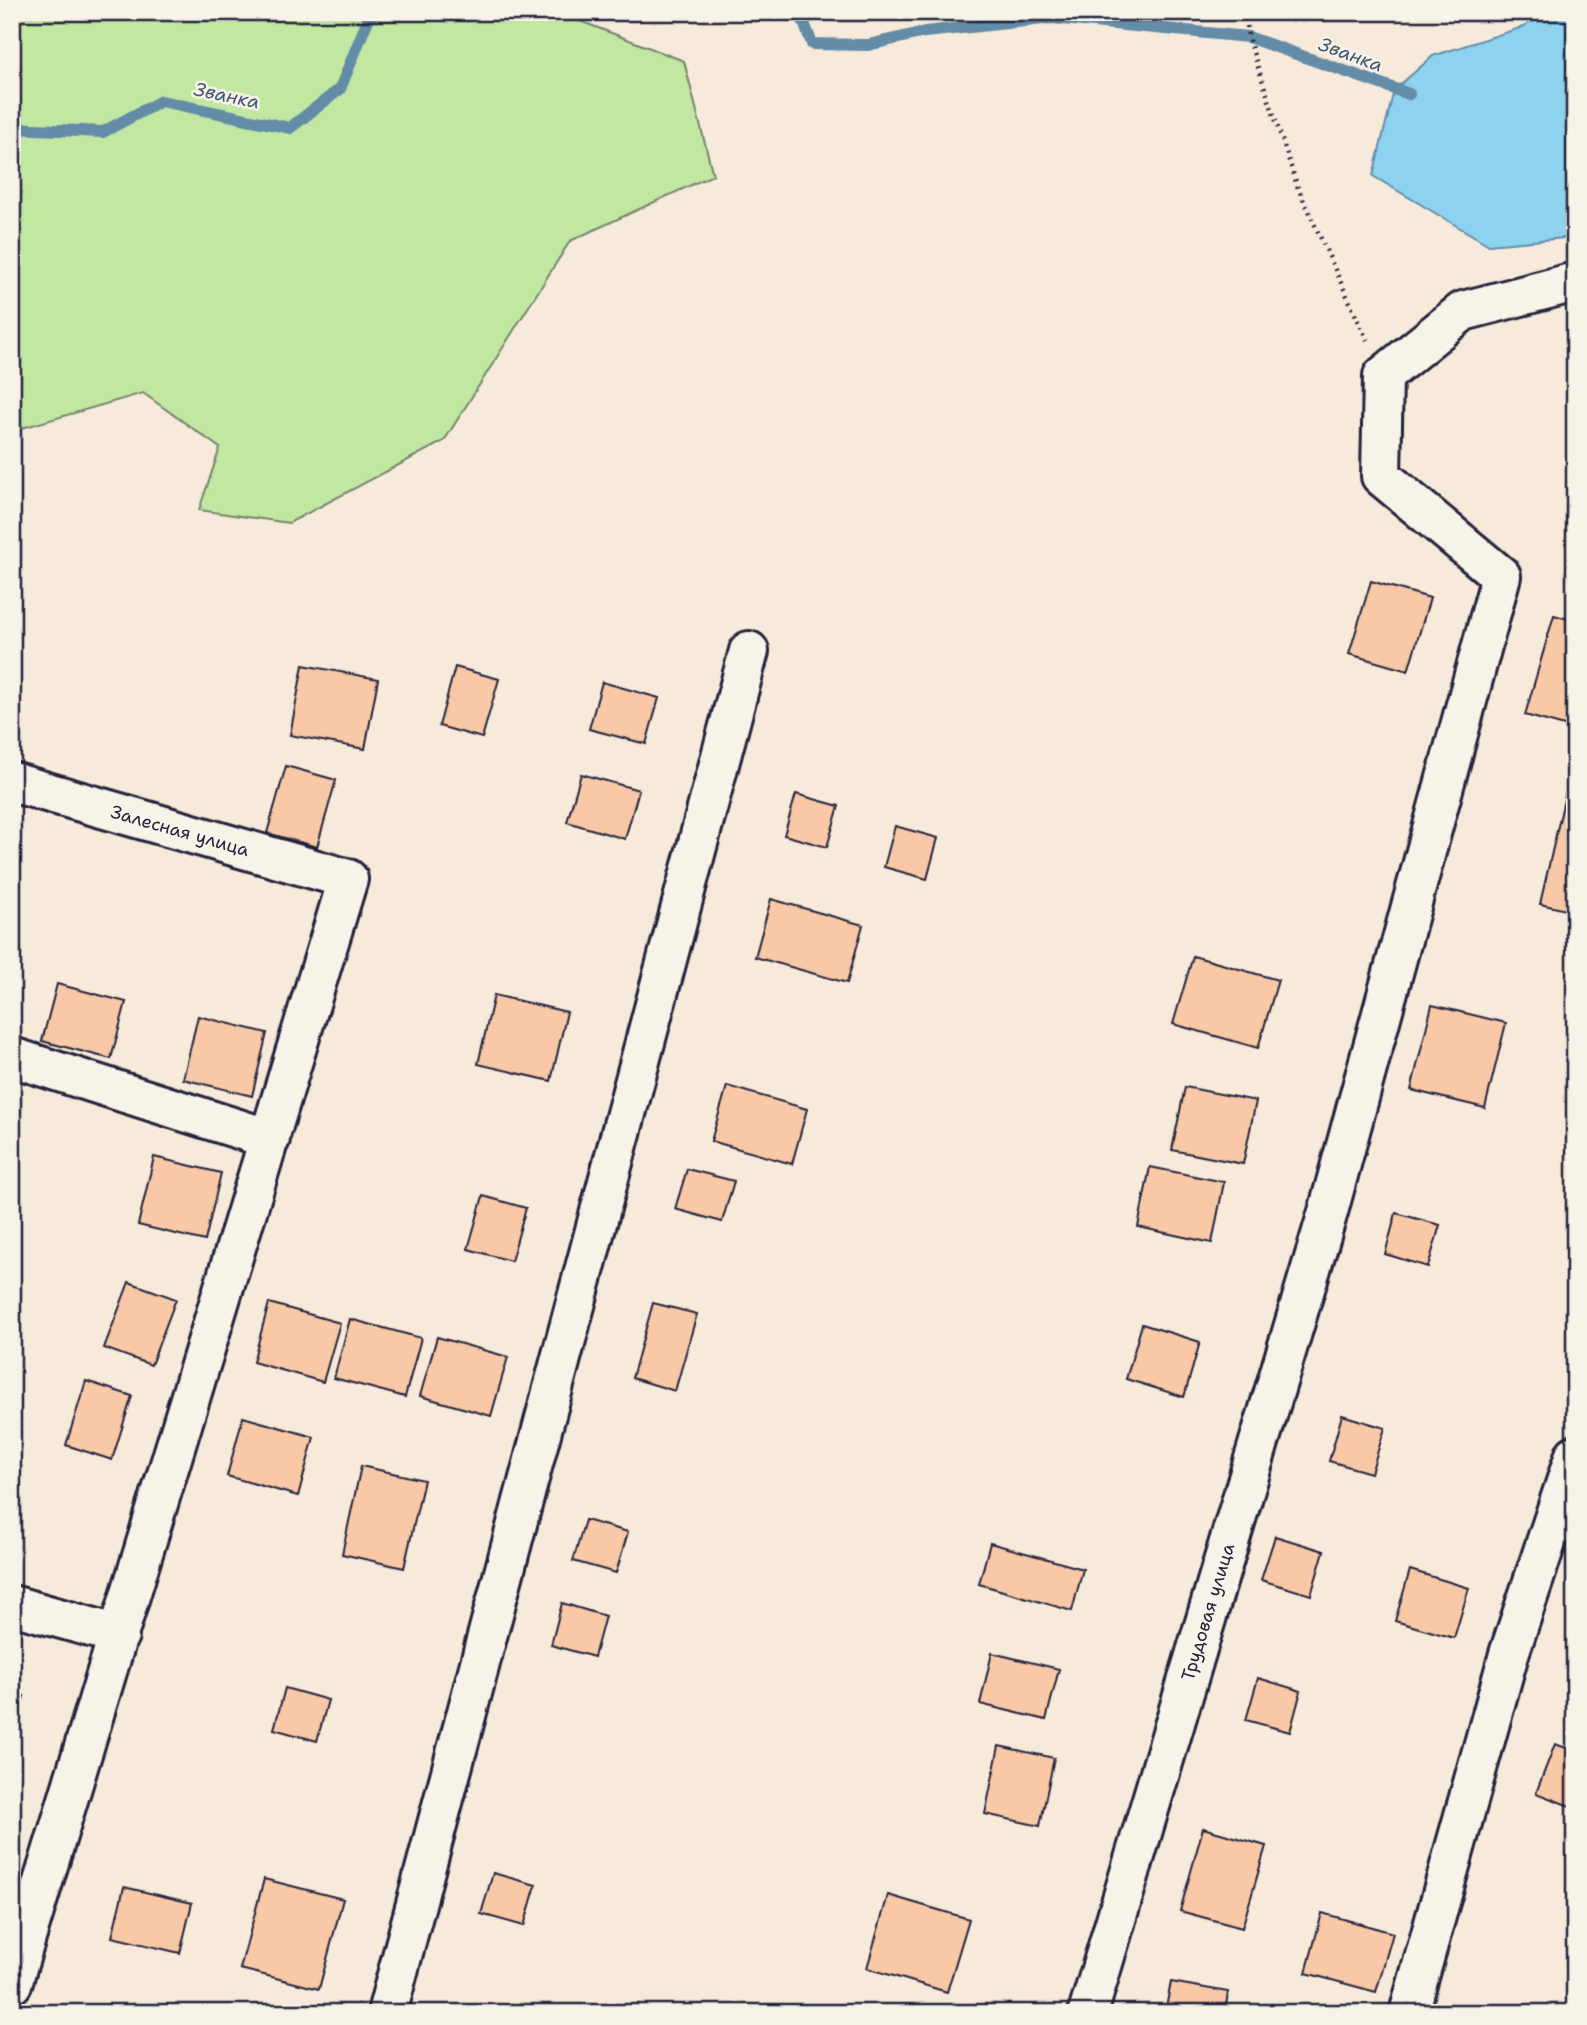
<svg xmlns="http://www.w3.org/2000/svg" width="1587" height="2025" viewBox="0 0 1587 2025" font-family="'Shantell Sans',sans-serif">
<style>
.green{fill:#c2e7a1;stroke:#72846e;stroke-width:2}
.water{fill:#8dd2ef;stroke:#628ca7;stroke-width:2}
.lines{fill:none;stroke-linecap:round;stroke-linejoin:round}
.stream{stroke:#628ca7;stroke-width:12}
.building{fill:#f8c8a7;stroke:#22223b;stroke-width:2}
.minor-casing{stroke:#22223b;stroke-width:44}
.path{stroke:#22223b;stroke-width:4.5;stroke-dasharray:2 5;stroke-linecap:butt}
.minor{stroke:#f7f3e8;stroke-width:38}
.labels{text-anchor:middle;stroke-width:5;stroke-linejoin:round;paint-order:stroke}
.street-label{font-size:18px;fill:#22223b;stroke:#f7f3e8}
.water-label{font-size:19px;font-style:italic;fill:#425771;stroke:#f7f3e8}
</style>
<rect width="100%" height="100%" fill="#f7eadb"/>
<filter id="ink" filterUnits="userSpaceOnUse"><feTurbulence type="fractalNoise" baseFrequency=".0143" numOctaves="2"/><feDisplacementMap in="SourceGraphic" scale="14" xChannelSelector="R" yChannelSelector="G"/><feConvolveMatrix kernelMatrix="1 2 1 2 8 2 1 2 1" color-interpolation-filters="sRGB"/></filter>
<g filter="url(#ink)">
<!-- green -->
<path class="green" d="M12,12H564L562,14L684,61L713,175L570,241L444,441L289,523L199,510L220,448L143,393L12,431Z"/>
<!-- water -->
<path class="water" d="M1536,12H1575V237L1489,245L1373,176L1394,90L1433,56L1526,26Z"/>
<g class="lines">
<!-- stream -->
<path class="stream" d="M800,12L812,44L868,45L925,32L1052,18L1248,37L1409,94
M12,128L103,132L161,101L290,128L340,89L369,17L379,12"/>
</g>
<!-- building -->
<path class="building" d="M1371,581L1430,598L1408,671L1349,654Z
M1554,615L1575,621V729L1525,715Z
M303,665L378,679L365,749L290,735Z
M455,667L499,679L482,738L439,726Z
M602,682L659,698L646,744L589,729Z
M286,766L336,780L317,847L267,833Z
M581,774L639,790L625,839L567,822Z
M1567,787L1575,789V912L1540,904Z
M796,794L839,806L827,847L784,835Z
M895,826L938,838L927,879L884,867Z
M771,899L863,925L847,983L755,957Z
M1193,956L1278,980L1258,1048L1173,1024Z
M57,984L126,1002L111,1059L42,1041Z
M494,995L567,1012L551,1081L478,1064Z
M1432,1005L1506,1023L1485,1108L1411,1090Z
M198,1016L267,1033L252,1096L183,1079Z
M727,1086L807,1109L792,1164L711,1141Z
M1185,1087L1256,1101L1243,1164L1172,1150Z
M154,1157L221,1173L205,1241L138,1225Z
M1150,1167L1224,1182L1212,1243L1138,1227Z
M687,1169L734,1181L722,1222L675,1209Z
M483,1196L526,1208L511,1261L468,1249Z
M1396,1213L1440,1225L1428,1267L1385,1254Z
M129,1282L176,1299L151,1365L104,1348Z
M269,1303L340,1323L323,1382L253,1362Z
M653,1303L697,1314L675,1391L632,1378Z
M350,1319L421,1338L405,1397L334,1378Z
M1142,1324L1200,1342L1184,1397L1126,1379Z
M437,1337L508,1357L491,1416L420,1396Z
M86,1381L132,1396L112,1460L66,1445Z
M1342,1415L1385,1428L1371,1473L1329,1461Z
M243,1417L314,1437L298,1496L227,1476Z
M361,1466L424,1480L404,1568L342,1554Z
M585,1520L628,1532L616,1573L573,1561Z
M1275,1536L1324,1551L1311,1595L1261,1580Z
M990,1543L1083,1569L1072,1611L979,1584Z
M1410,1570L1469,1588L1454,1638L1395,1621Z
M562,1603L605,1616L594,1657L551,1645Z
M992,1653L1059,1669L1046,1720L980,1704Z
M1258,1678L1301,1691L1290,1732L1246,1720Z
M285,1688L328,1700L317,1741L274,1729Z
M12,1692L24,1696L12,1737Z
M1555,1744L1575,1751V1808L1536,1793Z
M999,1746L1054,1758L1040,1826L985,1814Z
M1203,1828L1266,1846L1242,1928L1180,1911Z
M493,1873L536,1885L524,1926L481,1914Z
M264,1879L343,1899L319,1989L240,1969Z
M124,1887L192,1903L180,1953L112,1937Z
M888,1895L969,1919L947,1992L867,1968Z
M1322,1913L1393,1933L1376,1992L1306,1973Z
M1171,1982L1228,1992L1225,2013H1165Z"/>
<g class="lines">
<defs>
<path id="minor" d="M12,782L348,879L12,1984
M12,1057L270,1139
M12,1605L119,1635
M387,2013L749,651
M1088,2013L1328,1212L1501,576L1381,476L1383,376L1463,311L1575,282
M1409,2013L1509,1654L1575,1455"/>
</defs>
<!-- minor casing -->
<use href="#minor" class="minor-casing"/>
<!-- path -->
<path class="path" d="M1246,12L1248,37L1298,188L1367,340"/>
<!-- minor -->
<use href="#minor" class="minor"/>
</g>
</g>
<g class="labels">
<!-- street labels -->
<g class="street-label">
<text transform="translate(180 831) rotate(16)" y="6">Залесная улица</text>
<text transform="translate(1208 1612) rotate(-73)" y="6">Трудовая улица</text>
</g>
<!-- water labels -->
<g class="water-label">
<text transform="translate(1351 54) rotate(20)" y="7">Званка</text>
<text transform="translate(227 95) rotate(12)" y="7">Званка</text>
</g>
</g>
<!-- margin -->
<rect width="1587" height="2025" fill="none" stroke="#f7f3e8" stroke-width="42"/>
<rect x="21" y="21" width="1545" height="1983" fill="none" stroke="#22223b" stroke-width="2.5" filter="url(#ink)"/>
</svg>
